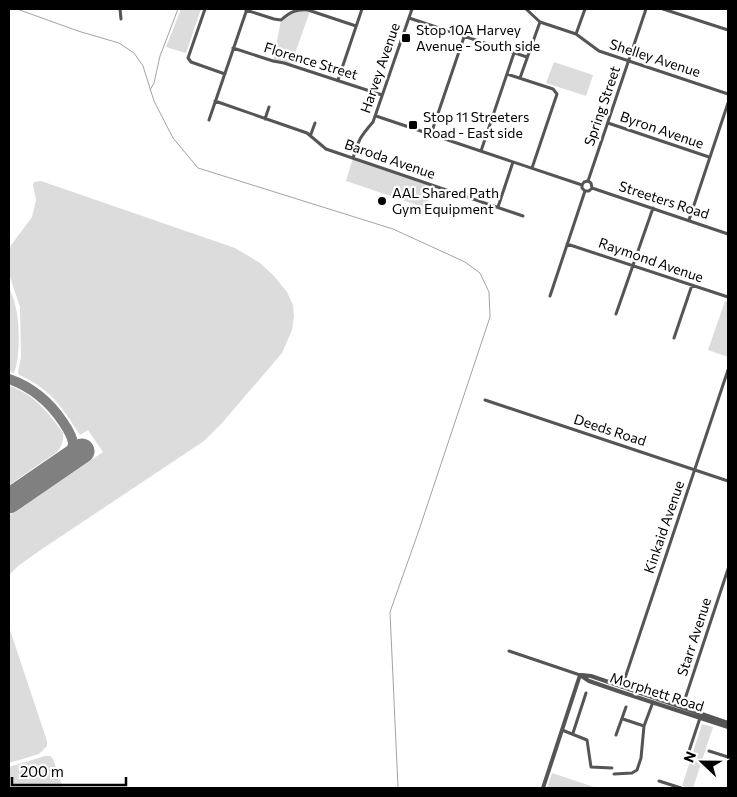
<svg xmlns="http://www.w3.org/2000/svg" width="737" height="797" viewBox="0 0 737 797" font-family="Commissioner,sans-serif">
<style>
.green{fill:#dcdcdc}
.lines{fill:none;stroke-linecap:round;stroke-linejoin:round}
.stream{stroke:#a3a3a3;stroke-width:1}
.taxiway{stroke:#808080;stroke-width:10}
.runway{stroke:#808080;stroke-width:25}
.minor{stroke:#555;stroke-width:3}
.tertiary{stroke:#555;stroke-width:4}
.poi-dot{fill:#000;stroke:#fff;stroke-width:2}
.labels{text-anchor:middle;stroke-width:4.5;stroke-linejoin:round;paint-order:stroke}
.poi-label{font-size:14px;fill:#000;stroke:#fff;text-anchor:start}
.street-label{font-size:14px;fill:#000;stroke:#fff}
</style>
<rect width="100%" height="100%" fill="#fff"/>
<!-- green -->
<path class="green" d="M181,9H201L186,53L166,47Z
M291,11H310L291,65L273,61L281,20Z
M554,62L593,75L586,96L546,83Z
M353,158L434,185L426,208L346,181Z
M41,181L235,248L260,263L274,276L287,292L293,305L294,317L292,330L282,353L222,423L204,441L42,549L18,566L9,575V516L103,452L88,430L80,435C61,406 52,390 19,375L18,372L21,357L20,307L9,274V248L32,217L36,200L33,185L34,182Z
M9,286C11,293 15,301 16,309C20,325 20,359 14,373L9,372Z
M725,301L728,302V357L708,350Z
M9,386C34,394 48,412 63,433C64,440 62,446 57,452L9,485Z
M9,627L47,741V746L39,754L9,763Z
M702,724L713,727L693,788L682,786Z
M45,756H50L53,759L63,788H9V767Z
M552,773L597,788H547Z"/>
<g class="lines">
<!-- stream -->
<path class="stream" d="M17,9L78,31L119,43L134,53L143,66L154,101L173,138L198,168L393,229L465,262L480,273L489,292L490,317L419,530L390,612L398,788
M150,90L154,83L160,56L178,9"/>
<!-- taxiway -->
<path class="taxiway" d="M9,379C32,387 49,401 63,422C67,428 72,435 73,443C73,451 68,458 63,464"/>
<!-- runway -->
<path class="runway" d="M9,501L82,451"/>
<!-- minor -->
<path class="minor" d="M120,9L121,19
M205,9L188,58L191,62L225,74
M526,9L540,22L576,34L599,51L728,94
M663,9L728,30
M246,10L274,19L281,20C290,12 296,9 308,10L356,26
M409,18L527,57
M576,34L585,9
M233,48L273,61L284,63L382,95
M507,74L553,89L557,94L532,168
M520,78L540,22
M338,80L362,9
M215,101L307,133L326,149L523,216
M376,116L582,185
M265,119L269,107
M209,120L247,9
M608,123L709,157
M311,134L315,123
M431,134L464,37
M481,151L514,53
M353,158C359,139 360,137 373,122L412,9
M588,181L646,9
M582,185L584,182L588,181L591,183L592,188
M582,185V188L585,191H589L592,188
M592,188L728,234
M498,207L513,162
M689,220L728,103
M567,244L728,297
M550,296L585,191
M616,314L653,208
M674,338L692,285
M485,400L728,481
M509,651L580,675
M622,687L728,370
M682,708L728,569
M623,719L644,726
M562,730L587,740L591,767L612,768
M573,733L586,693
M616,735L626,707
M709,751L728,757
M687,757L700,718
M614,774L632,773L637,770L641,758L644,726L653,702
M659,781L681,788"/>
<!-- tertiary -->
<path class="tertiary" d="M580,675L589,681L621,692L728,727
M582,675L591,676L728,723
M543,788L580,675"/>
</g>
<!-- markers -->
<g class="poi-dot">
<rect x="401" y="33" width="10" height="10" rx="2.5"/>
<rect x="408" y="120" width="10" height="10" rx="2.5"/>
<circle cx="382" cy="201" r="5"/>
</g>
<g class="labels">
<!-- poi labels -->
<g class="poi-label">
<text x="416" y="35">Stop 10A Harvey<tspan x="416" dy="16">Avenue - South side</tspan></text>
<text x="423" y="122">Stop 11 Streeters<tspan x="423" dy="16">Road - East side</tspan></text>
<text x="392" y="198">AAL Shared Path<tspan x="392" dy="16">Gym Equipment</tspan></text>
</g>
<!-- street labels -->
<g class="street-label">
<text transform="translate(655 58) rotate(18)" y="5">Shelley Avenue</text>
<text transform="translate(311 61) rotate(17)" y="5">Florence Street</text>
<text transform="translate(380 68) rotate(-71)" y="5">Harvey Avenue</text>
<text transform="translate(602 106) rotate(-71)" y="5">Spring Street</text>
<text transform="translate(662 130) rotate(19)" y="5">Byron Avenue</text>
<text transform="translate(390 159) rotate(19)" y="5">Baroda Avenue</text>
<text transform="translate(664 200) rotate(18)" y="5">Streeters Road</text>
<text transform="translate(651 260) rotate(19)" y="5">Raymond Avenue</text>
<text transform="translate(610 430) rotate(18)" y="5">Deeds Road</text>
<text transform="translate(664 527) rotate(-71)" y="5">Kinkaid Avenue</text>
<text transform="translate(694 637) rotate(-72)" y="5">Starr Avenue</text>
<text transform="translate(657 692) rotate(18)" y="5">Morphett Road</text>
</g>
</g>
<!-- border -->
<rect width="737" height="797" fill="none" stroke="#000000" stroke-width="20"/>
<!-- north arrow -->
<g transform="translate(702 762) rotate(292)" stroke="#ffffff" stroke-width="4" paint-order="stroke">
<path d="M0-4L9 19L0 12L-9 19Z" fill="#000000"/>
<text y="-8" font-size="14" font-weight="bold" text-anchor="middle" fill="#000000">N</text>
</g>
<!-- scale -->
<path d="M12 777v8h114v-8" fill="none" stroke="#000000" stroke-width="2.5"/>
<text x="20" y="777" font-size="15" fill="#000000" stroke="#ffffff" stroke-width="4" paint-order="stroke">200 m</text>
</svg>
